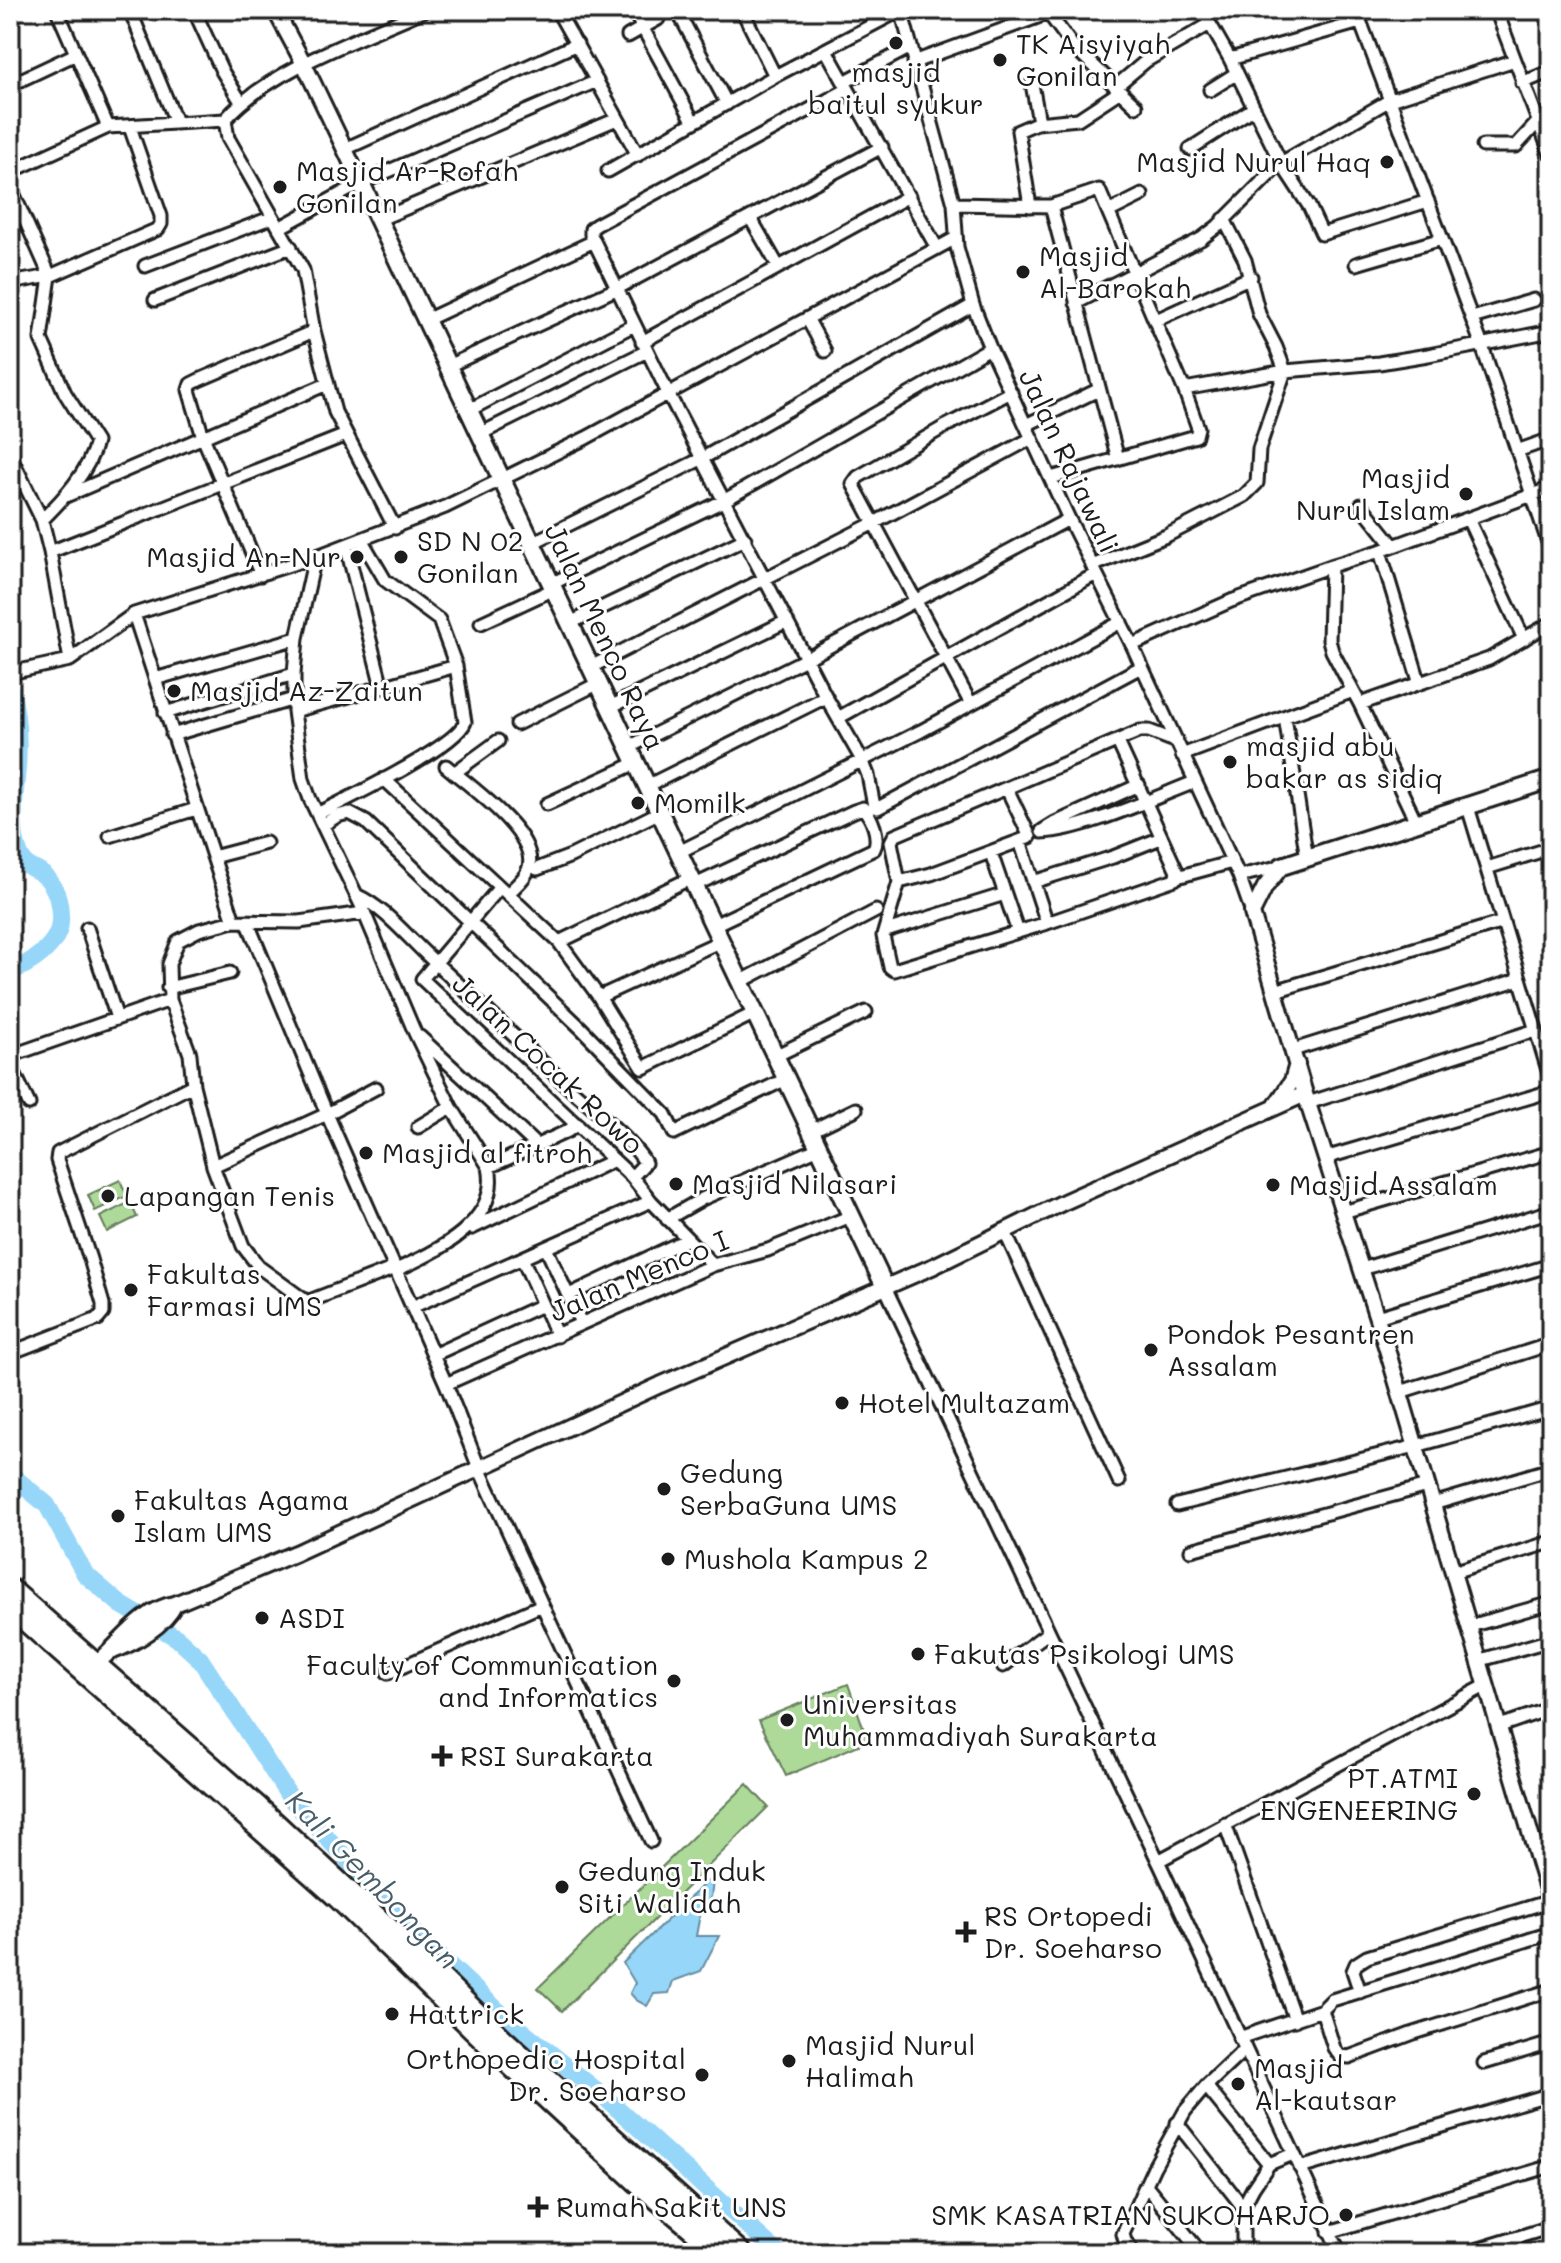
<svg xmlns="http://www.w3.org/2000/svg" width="1561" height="2263" viewBox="0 0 1561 2263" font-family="Mali,sans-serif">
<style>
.green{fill:#adda99;stroke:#647b5a;stroke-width:2}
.water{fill:#96d6f8;stroke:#658ca0;stroke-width:2}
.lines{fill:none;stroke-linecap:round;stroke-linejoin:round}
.river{stroke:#96d6f8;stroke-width:18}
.minor-casing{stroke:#1c1c1c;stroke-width:17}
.tertiary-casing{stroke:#1c1c1c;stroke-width:20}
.secondary-casing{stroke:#1c1c1c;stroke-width:22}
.trunk-casing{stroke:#1c1c1c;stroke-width:24}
.minor{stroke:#fff;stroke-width:11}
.tertiary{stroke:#fff;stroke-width:14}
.secondary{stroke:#fff;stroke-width:16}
.trunk{stroke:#fff;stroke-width:18}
.poi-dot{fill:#1c1c1c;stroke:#fff;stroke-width:3}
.labels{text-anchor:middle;stroke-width:6;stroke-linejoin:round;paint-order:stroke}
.poi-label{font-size:28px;fill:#1c1c1c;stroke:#fff;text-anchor:start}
.street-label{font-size:28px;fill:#1c1c1c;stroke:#fff}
.water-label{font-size:30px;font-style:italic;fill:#475d69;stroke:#fff}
</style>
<rect width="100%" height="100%" fill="#fff"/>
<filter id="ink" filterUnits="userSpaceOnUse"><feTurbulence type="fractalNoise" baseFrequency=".0125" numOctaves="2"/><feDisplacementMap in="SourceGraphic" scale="16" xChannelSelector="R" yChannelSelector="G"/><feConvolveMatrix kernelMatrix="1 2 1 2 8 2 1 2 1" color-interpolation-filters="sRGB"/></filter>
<g filter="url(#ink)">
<!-- green -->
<path class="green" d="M120,1180L127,1196L95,1211L88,1195Z
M130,1202L137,1217L107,1232L100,1217Z
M848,1684L868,1741L786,1776L759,1720Z
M747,1784L768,1807L562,2011L538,1988Z"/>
<!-- water -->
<path class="water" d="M707,1881H713L711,1898L701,1909L696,1936H719L701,1971L673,1981L669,1993L654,1994L647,2006L636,2000L630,1993L635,1983L623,1963Z"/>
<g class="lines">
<!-- river -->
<path class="river" d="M10,688C19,717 19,749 16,779C14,805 10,828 19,853C24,868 34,867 45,876C57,887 61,906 60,922C59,945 30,965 10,971
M10,1474L47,1505L85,1574L120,1604L177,1638L200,1659L291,1799L420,1938L498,2011L608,2100L778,2253"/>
<defs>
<path id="minor" d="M57,10L108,127
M130,10L176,122
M194,10L222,71L241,102
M557,10L638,155
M633,10L692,119
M677,10L727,104
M901,10L954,204L957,247L973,305L990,348L1069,519L1132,645L1239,876L1252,913
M1046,10L1072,45L1136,106
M1202,10L1230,59L1281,163L1309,206L1322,234L1428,201
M1356,10L1481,343L1551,551
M1496,10L1551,155
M628,36L658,19
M826,50L937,248
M1230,59L1360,22
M914,62L1057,10
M775,76L901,10
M844,82L911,47
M1522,83L1551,71
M10,85L76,54
M1115,87L1146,61L1210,24
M848,89L596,225L591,229V235L669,395L826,697L862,760L868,775L874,806L878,808L1141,667
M1210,90L1237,73
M225,120L228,138L303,270L314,331L335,412L395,528
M1037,123L1078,119L1119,92
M1483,146H1516L1537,123
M345,149L577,44
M1190,149L1254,108
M608,171L775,76L742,10
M10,172L108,127L225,120C267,70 365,37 425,10
M10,186L50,276L10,283
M954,204L1051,206L1099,190L1184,389L1198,428L1196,436L1051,478
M1030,206L1018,131L1039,122L1032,84
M1051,206L1118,459
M1110,211L1142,195
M751,219L778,266
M378,220L617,119
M279,228L361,183L597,81
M1356,264L1442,239
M145,266L273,217
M155,300L291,247
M1076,303L1201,239L1218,226L1281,163L1390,100L1515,60
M1472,318L1534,300
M426,320L592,242
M808,320L825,351
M1156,320L1251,277
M642,342L909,196
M448,366L616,289L882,147
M1184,389L1285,371L1379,363L1428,355L1551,331
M469,410L634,325
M1026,425L1098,390
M480,434L647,351
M1517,451L1551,439
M10,455L42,520L50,552L70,660
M66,496L327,384
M1361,505L1394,546
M1468,519L1524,639
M42,520C63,499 89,472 96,442L65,393L41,339L50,276L158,229L161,224V216L130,127
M532,543L703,458L973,305
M1380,551L1551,488
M50,552L346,435
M1092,566L1166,536L1213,512L1244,496L1257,483L1259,449L1285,371L1276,347L1259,314L1245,260L1224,219
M261,575L203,437L189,390L191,384L199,380L314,331
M551,584L725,500L990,348
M134,614L234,921
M481,623L554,589
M570,623L745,539
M1132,645L1231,601L1331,566
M591,667L874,523L1032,438
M10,673L70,660L134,614L315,557
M155,679L297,638
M382,687L456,666
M1353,691L1332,651L1329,640L1331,566L1380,551L1419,681
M971,704L853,484L858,477L946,426L1011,392
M1360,704L1417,824
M610,707L787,621
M294,711L382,687L346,545
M165,713L294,674
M1285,717L1307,859
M838,718L1096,574
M517,724L599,683
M172,735L294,699
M629,747L802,661L1069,519
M1182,755L1353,691L1360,704L1489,659L1551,623
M446,766C468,785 542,836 528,870C525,879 514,887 508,894
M454,773L498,741
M384,779L559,942L599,997L643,1068L755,1013
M647,786L826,697
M1007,789L1030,837L931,874L899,882L891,842L894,836L1140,731H1149L1175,741
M547,804L636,763
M1468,807L1551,1080
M317,814C345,800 456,747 465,722L456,666L439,620L385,580L361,539
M323,825L337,816L349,813L366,822L581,1028L665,1114L674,1133L786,1079
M1042,831L1055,823L1139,785
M1042,832C1085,830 1153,798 1195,782
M110,836L196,809
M1020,841L1047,923
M679,852L921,731L1121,622
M991,853L1018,932
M213,857L266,843
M1487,868L1551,848
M537,869L571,856L660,812
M1239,876L1282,866
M1177,877L1232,862
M899,882L883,936L890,967L894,970L1047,923L1175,879L1177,871L1118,742
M1033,882L1113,857L1161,838
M695,885L854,811L863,808C872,817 880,837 874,849L714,925
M356,895C383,907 405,934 426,954C471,996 517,1038 562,1081C581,1099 635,1142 645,1163L632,1177L422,979L500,887
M364,913L299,922L234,921L199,930L178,941L169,964L170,1000L190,1054L193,1085L213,1166L243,1246L259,1267L307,1302L395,1268
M247,921L327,1114L446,1384L479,1468L651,1841
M87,928L117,1018
M886,931L1005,894
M559,942L691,878
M740,982L876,911
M168,988L230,973
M1275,991L1503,922
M599,997L721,941
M420,1037L536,1145
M1293,1050L1520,979
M10,1056L170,1000
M775,1056L866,1012
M10,1064L29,1104
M1308,1103L1536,1030
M418,1127L451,1107
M811,1131L856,1109
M1325,1158L1551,1091
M213,1166L327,1114L376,1088
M489,1167L568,1131L577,1124
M632,1177L651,1201
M1343,1212L1551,1152
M667,1219L702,1199L819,1148
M472,1228L614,1160
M1005,1232L1119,1481
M546,1248L581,1323
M522,1258L557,1336
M1362,1269L1551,1211
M396,1270C436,1252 501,1222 489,1167L451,1107L415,1033L361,905L310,799L303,779L294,711V674L297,638L315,557L445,507L586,438L956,238
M885,1287L1161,1867L1340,2253
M569,1295L688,1239
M412,1307L651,1201L713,1265
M1377,1317L1551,1265
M10,1353L98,1319L103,1313V1304L90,1259L57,1160L58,1153L193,1085
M433,1355L542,1305
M446,1384L713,1265L768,1250L851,1216
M1400,1392L1551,1344
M1433,1504L1551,1469
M1177,1505L1416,1446L1551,1408
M1191,1550L1427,1486
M1453,1572L1551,1542
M1470,1626L1551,1603
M1481,1660L1551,1640
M1003,1666L1049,1632
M388,1673L542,1605
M1500,1726L1551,1708
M1225,1824L1295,2020
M1158,1861L1487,1685
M1360,1992L1353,1971L1356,1964L1367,1957L1550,1901
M1322,2010L1332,2000L1551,1933
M1239,2038L1322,2010L1334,2048L1340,2056L1349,2057L1411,2034L1551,1990
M1484,2063L1551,2043
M1206,2086L1269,2164
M1177,2123L1243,2207
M1300,2168L1551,2094
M1146,2185L1201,2253
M1329,2232L1551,2166
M1134,2253L1125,2241L1123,2234L1154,2167L1185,2111L1206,2086L1245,2049
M1243,2253V2207L1253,2188L1269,2164L1293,2154
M1466,2253L1551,2227"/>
<path id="tertiary" d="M275,10L304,64L361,183
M1282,866L1265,887L1252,913L1305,1094
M1276,1105L1292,1081L1297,1064
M113,1651C135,1643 165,1625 175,1604
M90,1669C117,1649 141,1609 175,1604L296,1553L660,1385L934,1266L1064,1202L1305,1094L1386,1346L1551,1903"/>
<path id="secondary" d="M361,183L885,1287
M1282,866L1551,779"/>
<path id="trunk" d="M10,1588L259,1807L408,1945L505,2040L742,2253
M10,1608L337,1898L503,2059L635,2181L720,2253"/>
</defs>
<!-- minor casing -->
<use href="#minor" class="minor-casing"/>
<!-- tertiary casing -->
<use href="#tertiary" class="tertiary-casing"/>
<!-- secondary casing -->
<use href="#secondary" class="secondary-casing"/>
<!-- trunk casing -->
<use href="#trunk" class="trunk-casing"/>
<!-- minor -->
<use href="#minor" class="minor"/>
<!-- tertiary -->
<use href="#tertiary" class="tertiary"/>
<!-- secondary -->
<use href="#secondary" class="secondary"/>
<!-- trunk -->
<use href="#trunk" class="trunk"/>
</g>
</g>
<!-- markers -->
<g class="poi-dot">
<circle cx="896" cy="43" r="8"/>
<circle cx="1000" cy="60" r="8"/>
<circle cx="1387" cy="162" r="8"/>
<circle cx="280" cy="187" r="8"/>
<circle cx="1023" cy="272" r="8"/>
<circle cx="1466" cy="494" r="8"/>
<circle cx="357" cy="557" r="8"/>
<circle cx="401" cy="557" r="8"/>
<circle cx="174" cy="691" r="8"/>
<circle cx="1230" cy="762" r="8"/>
<circle cx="638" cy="803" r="8"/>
<circle cx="366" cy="1153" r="8"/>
<circle cx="676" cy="1184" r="8"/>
<circle cx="1273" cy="1185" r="8"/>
<circle cx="108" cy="1196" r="8"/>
<circle cx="131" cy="1290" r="8"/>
<circle cx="1151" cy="1350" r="8"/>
<circle cx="842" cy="1403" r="8"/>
<circle cx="664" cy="1489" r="8"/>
<circle cx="118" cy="1516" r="8"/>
<circle cx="668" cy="1559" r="8"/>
<circle cx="262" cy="1618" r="8"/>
<circle cx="918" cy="1654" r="8"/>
<circle cx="674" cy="1681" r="8"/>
<circle cx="787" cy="1720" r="8"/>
<path d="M438 1744h8v8h8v8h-8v8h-8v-8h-8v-8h8z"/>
<circle cx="1474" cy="1794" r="8"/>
<circle cx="562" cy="1887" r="8"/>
<path d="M962 1920h8v8h8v8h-8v8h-8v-8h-8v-8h8z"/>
<circle cx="392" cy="2014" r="8"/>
<circle cx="789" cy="2061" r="8"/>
<circle cx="702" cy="2075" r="8"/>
<circle cx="1238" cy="2084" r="8"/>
<path d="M534 2195h8v8h8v8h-8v8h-8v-8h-8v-8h8z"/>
<circle cx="1346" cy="2215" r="8"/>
</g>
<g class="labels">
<!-- poi labels -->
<g class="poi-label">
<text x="1016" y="54">TK Aisyiyah<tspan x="1016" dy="32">Gonilan</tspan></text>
<text x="896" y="82" text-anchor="middle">masjid<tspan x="896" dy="32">baitul syukur</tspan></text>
<text x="1371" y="172" text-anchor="end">Masjid Nurul Haq</text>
<text x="296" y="181">Masjid Ar-Rofah<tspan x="296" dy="32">Gonilan</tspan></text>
<text x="1039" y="266">Masjid<tspan x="1039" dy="32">Al-Barokah</tspan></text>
<text x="1450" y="488" text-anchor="end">Masjid<tspan x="1450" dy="32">Nurul Islam</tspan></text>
<text x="417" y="551">SD N 02<tspan x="417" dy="32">Gonilan</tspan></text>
<text x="341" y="567" text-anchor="end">Masjid An-Nur</text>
<text x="190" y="701">Masjid Az-Zaitun</text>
<text x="1246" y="756">masjid abu<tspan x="1246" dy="32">bakar as sidiq</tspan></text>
<text x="654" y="813">Momilk</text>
<text x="382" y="1163">Masjid al fitroh</text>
<text x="692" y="1194">Masjid Nilasari</text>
<text x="1289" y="1195">Masjid Assalam</text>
<text x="124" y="1206">Lapangan Tenis</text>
<text x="147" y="1284">Fakultas<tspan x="147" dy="32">Farmasi UMS</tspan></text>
<text x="1167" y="1344">Pondok Pesantren<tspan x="1167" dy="32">Assalam</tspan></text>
<text x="858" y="1413">Hotel Multazam</text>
<text x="680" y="1483">Gedung<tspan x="680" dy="32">SerbaGuna UMS</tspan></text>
<text x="134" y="1510">Fakultas Agama<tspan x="134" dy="32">Islam UMS</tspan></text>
<text x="684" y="1569">Mushola Kampus 2</text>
<text x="278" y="1628">ASDI</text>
<text x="934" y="1664">Fakutas Psikologi UMS</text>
<text x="658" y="1675" text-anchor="end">Faculty of Communication<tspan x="658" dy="32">and Informatics</tspan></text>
<text x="803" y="1714">Universitas<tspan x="803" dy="32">Muhammadiyah Surakarta</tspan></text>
<text x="460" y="1766">RSI Surakarta</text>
<text x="1458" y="1788" text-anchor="end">PT.ATMI<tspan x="1458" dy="32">ENGENEERING</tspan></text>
<text x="578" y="1881">Gedung Induk<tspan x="578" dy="32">Siti Walidah</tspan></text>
<text x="984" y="1926">RS Ortopedi<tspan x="984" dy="32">Dr. Soeharso</tspan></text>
<text x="408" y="2024">Hattrick</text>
<text x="805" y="2055">Masjid Nurul<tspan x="805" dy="32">Halimah</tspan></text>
<text x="686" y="2069" text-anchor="end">Orthopedic Hospital<tspan x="686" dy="32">Dr. Soeharso</tspan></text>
<text x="1254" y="2078">Masjid<tspan x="1254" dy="32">Al-kautsar</tspan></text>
<text x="556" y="2217">Rumah Sakit UNS</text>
<text x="1330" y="2225" text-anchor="end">SMK KASATRIAN SUKOHARJO</text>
</g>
<!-- street labels -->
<g class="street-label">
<text transform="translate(1069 461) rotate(65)" y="10">Jalan Rajawali</text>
<text transform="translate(605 637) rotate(65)" y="10">Jalan Menco Raya</text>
<text transform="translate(548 1064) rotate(43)" y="10">Jalan Cocak Rowo</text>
<text transform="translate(639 1276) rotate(-23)" y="10">Jalan Menco I</text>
</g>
<!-- water labels -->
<g class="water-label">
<text transform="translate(372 1880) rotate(46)" y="10">Kali Gembongan</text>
</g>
</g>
<!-- margin -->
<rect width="1561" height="2263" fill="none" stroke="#fff" stroke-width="40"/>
<rect x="20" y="20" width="1521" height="2223" fill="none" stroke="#1c1c1c" stroke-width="3" filter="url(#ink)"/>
</svg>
